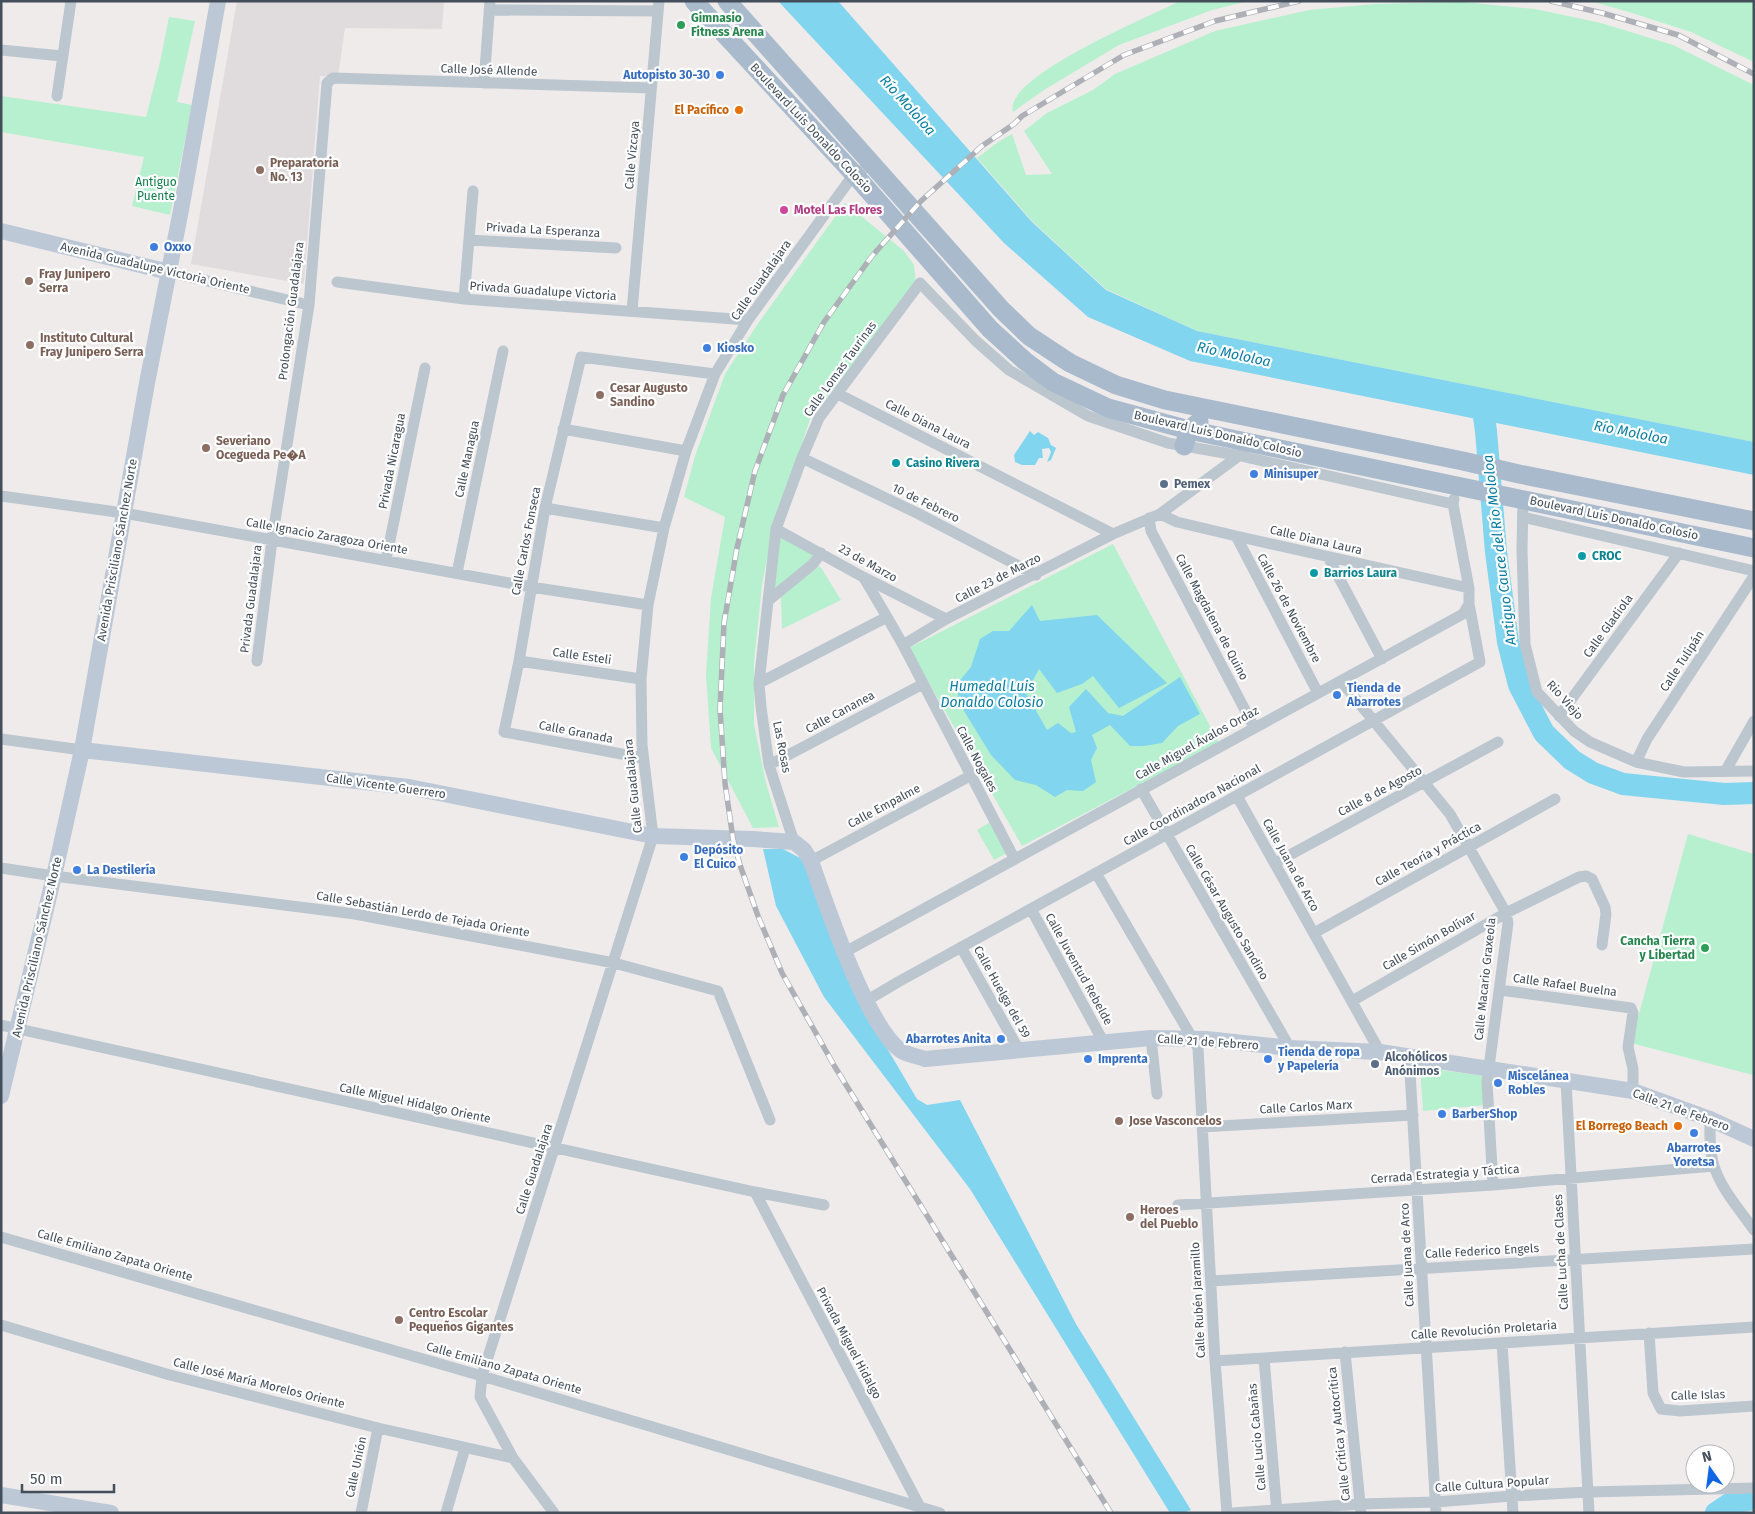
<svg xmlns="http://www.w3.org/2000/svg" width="1755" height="1514" viewBox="0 0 1755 1514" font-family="'Fira Sans',sans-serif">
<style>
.education{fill:#e0dcdd}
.green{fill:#b6f0ce}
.water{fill:#81d5ef}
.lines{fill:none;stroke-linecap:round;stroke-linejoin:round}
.river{stroke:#81d5ef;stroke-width:22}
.street{stroke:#bbc6cf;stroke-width:11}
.secondary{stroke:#bdc8d6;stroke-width:16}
.primary{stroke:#a9bacd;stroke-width:19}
.rail-casing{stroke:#adb1b7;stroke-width:5.5}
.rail{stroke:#fff;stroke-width:4;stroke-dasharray:11;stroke-linecap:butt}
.leisure-dot{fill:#2e9e5b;stroke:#fff;stroke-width:2}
.shop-dot{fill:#3f7fe0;stroke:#fff;stroke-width:2}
.food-dot{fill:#e8710a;stroke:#fff;stroke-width:2}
.education-dot{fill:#8d6e63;stroke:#fff;stroke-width:2}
.hotel-dot{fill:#d1479c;stroke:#fff;stroke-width:2}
.culture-dot{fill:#0f9aa8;stroke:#fff;stroke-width:2}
.service-dot{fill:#5c6f8a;stroke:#fff;stroke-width:2}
.labels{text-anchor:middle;stroke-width:4.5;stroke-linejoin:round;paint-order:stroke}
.leisure-label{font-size:12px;font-weight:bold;fill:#27864d;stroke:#fff;text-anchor:start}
.street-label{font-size:12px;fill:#434e5a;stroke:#fff}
.shop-label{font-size:12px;font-weight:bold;fill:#366cbe;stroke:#fff;text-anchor:start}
.food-label{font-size:12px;font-weight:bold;fill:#c56008;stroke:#fff;text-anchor:end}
.education-label{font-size:12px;font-weight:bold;fill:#785e54;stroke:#fff;text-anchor:start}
.park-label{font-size:12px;fill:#127d4a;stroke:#fff}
.hotel-label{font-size:12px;font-weight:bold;fill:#b23c85;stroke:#fff;text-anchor:start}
.culture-label{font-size:12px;font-weight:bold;fill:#0d838f;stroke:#fff;text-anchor:start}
.service-label{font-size:12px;font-weight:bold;fill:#4e5e75;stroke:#fff;text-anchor:start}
.water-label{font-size:14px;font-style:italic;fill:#077da2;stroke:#fff}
</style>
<rect width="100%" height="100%" fill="#efebeb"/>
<!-- education -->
<path class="education" d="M237,1H444L442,29L345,28L338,76H320L304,284L191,264Z"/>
<!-- green -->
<path class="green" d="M1180,1H1249L1212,10L1119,45L1044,90L1013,112C1002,77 1153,15 1180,1Z
M1590,1H1754V62L1691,32L1629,12Z
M1463,2L1535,9L1601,23L1673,45L1754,85V442L1197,331L1106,289L1033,222L977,158L998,142L1012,134L1026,175L1052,174L1024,131L1047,113L1093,90L1115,74L1215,31L1309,10L1375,4Z
M169,17L195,21L177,102L192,105L170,215L132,206L144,157L1,132V96L146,117L160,62Z
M845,203L904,251L914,265L916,285L810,419L771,538L762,585L754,662V724L766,783L779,827L753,828L711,748L706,675L711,598L725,517L684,497L695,456L725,374L757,325Z
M779,533L817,553L773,595Z
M1113,544L1219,743L1022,846L909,648Z
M820,566L841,600L782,629L781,597L803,578Z
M992,821L1009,852L994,860L977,830Z
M1688,834L1754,854L1753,1075L1631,1043Z
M1420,1067L1484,1076L1486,1105L1423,1111Z"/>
<!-- water -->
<path class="water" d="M778,1H838L1032,222L1106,290L1197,331L1754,442V475L1190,361L1088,317L1004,243Z
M1030,431L1034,435L1038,432L1048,438L1051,445L1056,448L1051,460L1047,462L1051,452L1049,448L1042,449L1043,458H1039L1035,465H1022L1015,462L1014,455Z
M1032,605L1040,621L1097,615L1167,683L1119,708L1093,676L1082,684L1057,693L1039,669L1026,693L1047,730L1058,723L1071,733L1076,732L1069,707L1086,689L1108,713L1123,716L1180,677L1200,714L1178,726L1162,743L1144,746H1130L1110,725L1092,735L1097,748L1091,760L1096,782L1083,791L1067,790L1055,797L1036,785L1015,780L991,755L959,703L957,684L971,667L980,639L993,631H1009Z
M763,849H783L802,859L871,1021L917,1099L927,1105L960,1100L1076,1324L1191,1510L1183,1513H1170L970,1189L824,997L776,906Z"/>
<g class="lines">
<!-- river -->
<path class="river" d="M1482,403L1486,431L1496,552L1508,642L1519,685L1544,733L1572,760L1593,773L1623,784L1724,794L1754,793
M1716,1513L1731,1503L1754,1499"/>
<!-- street -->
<path class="street" d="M489,10L657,11
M1,50L62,56
M484,83L490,1
M57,96L71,1
M469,240L616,248
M169,272L309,305
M337,282L464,299L748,320
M464,299L473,191
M632,311L659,1
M838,394L1113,534
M563,429L686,451
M802,458L919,514L1036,575
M1,496L124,513L531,587L648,605
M1523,500L1522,550L1525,644L1537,692L1574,731L1590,742L1636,762L1684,772L1754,771
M545,508L664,528
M1160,514L1177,522L1236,536L1469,588
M1523,517L1754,571
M1149,518L1151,531L1254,727
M776,529L863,577L946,619
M1236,536L1318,693
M1328,557L1382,659
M386,560L425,368
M457,573L503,351
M864,578L887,617
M769,600L813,564L821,553
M903,645L1014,858
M257,661L272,540L309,305L327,83L333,78L651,88
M519,661L641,679
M1341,681L1450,814L1506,913L1508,923L1487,1082L1493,1185
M759,683L887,617L903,645L946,619L1113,534L1160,514L1244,452
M1559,716L1679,553
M1,739L82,750
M643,758L504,732L519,661L545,508L581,357L715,374
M1636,762L1647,739L1754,576
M769,765L923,684
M1726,770L1754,721
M1141,789L1290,1048
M1237,796L1380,1052
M794,842L769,765L761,707L759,683L776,529L802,458L819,418L920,283L976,341L1009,370L1088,416L1168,443L1241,456L1453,504
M811,861L970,776
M1275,863L1498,742
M1,868L54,876L355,914L614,963L718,991L770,1120
M1096,873L1198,1048L1215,1361L1227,1513
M1031,909L1104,1043
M1314,933L1555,799
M961,947L1019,1050
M845,952L1463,614L1469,604V588L1453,504L1454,499
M1500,990L1631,1008L1633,1013L1628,1047L1633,1069V1091
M866,1001L898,982L1480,662L1469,604
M1352,1001L1506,913L1579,877L1586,876L1592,879L1605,907L1606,914L1602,945
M1,1025L755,1192L824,1205
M1151,1038L1157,1094
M1409,1055L1436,1513
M1566,1081L1589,1513
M1710,1119C1710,1134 1709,1151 1714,1166C1721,1189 1740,1210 1754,1230
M1202,1127L1413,1115
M755,1192L920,1507
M1178,1205L1493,1185L1714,1166
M1,1237L482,1376L940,1513
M1211,1281L1754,1249
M1,1325L170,1375L378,1428L513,1458
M1649,1333L1653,1393L1661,1409L1680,1411L1754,1406
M1502,1343L1513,1513
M1345,1352L1361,1513
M1264,1358L1277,1513
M1215,1361L1754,1327
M361,1513L378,1428
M446,1513L465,1448
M554,1513L513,1458L480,1397L482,1376L653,836L642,745L641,679L648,605L664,528L686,451L715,374L748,320L854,174L873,164
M1232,1513L1360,1504L1436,1502L1512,1496L1588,1492L1754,1488"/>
<!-- secondary -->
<path class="secondary" d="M1,231L169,272
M82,750L409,787L653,836L753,839L794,842L804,850L811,861C826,904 866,1024 900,1050C907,1055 917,1056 925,1059L1151,1038L1206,1039L1290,1048L1380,1052L1633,1091L1710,1119L1754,1139
M1,1096L54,876L82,750L147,383L181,210L218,1
M1,1495L111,1513"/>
<!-- primary -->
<path class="primary" d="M694,1L854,174L990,329L1025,361L1053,382L1108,408L1189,430L1754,548
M727,1L1001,309L1029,336L1070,363L1116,385L1165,400L1463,461L1519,474L1754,521
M1184,446L1189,430L1199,422"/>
<defs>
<path id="rail" d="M1551,1L1602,13L1678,35L1754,74
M1111,1513L835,1067L782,973L758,916L740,865L733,839L725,783L720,709L724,623L737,548L755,471L783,395L824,322L872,256L921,201L982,146L1014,124L1022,116L1124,55L1215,21L1299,1"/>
</defs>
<!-- rail casing -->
<use href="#rail" class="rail-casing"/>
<!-- rail -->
<use href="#rail" class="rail"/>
</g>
<!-- markers -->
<g class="leisure-dot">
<circle cx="681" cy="25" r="5"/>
<circle cx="1705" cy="948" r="5"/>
</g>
<g class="shop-dot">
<circle cx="720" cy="75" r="5"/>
<circle cx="154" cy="247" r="5"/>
<circle cx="707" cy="348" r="5"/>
<circle cx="1254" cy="474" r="5"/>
<circle cx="1337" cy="695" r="5"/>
<circle cx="684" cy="857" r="5"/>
<circle cx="77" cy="870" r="5"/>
<circle cx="1001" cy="1039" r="5"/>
<circle cx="1088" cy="1059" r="5"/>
<circle cx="1268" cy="1059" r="5"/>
<circle cx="1498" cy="1083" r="5"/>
<circle cx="1442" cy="1114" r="5"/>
<circle cx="1694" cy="1133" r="5"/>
</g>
<g class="food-dot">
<circle cx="739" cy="110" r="5"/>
<circle cx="1678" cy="1126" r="5"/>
</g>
<g class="education-dot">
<circle cx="260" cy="170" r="5"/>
<circle cx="29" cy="281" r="5"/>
<circle cx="30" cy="345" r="5"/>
<circle cx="600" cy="395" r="5"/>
<circle cx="206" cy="448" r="5"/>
<circle cx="1119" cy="1121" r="5"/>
<circle cx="1130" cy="1217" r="5"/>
<circle cx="399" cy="1320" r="5"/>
</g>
<circle class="hotel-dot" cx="784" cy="210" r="5"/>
<g class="culture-dot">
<circle cx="896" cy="463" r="5"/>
<circle cx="1582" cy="556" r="5"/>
<circle cx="1314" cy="573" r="5"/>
</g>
<g class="service-dot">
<circle cx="1164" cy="484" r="5"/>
<circle cx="1375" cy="1064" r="5"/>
</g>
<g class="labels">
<!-- leisure labels -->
<g class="leisure-label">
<text x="691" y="22">Gimnasio<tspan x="691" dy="14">Fitness Arena</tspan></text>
<text x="1695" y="945" text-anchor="end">Cancha Tierra<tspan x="1695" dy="14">y Libertad</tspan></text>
</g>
<!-- street labels -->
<g class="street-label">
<text transform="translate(489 70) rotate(2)" y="4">Calle José Allende</text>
<text transform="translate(811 128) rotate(47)" y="4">Boulevard Luis Donaldo Colosio</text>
<text transform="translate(632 155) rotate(-85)" y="4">Calle Vizcaya</text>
<text transform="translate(543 230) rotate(3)" y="4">Privada La Esperanza</text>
<text transform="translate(155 268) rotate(13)" y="4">Avenida Guadalupe Victoria Oriente</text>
<text transform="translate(761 280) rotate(-55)" y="4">Calle Guadalajara</text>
<text transform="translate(543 291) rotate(4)" y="4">Privada Guadalupe Victoria</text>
<text transform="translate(291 311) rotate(-83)" y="4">Prolongación Guadalajara</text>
<text transform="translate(840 369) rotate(-54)" y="4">Calle Lomas Taurinas</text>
<text transform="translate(928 424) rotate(27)" y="4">Calle Diana Laura</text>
<text transform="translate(1218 434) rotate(13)" y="4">Boulevard Luis Donaldo Colosio</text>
<text transform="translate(467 459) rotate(-78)" y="4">Calle Managua</text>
<text transform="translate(392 461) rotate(-79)" y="4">Privada Nicaragua</text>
<text transform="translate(926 503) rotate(26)" y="4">10 de Febrero</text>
<text transform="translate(1614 518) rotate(12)" y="4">Boulevard Luis Donaldo Colosio</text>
<text transform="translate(327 536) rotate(10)" y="4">Calle Ignacio Zaragoza Oriente</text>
<text transform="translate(1316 540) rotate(13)" y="4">Calle Diana Laura</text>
<text transform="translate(526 541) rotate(-79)" y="4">Calle Carlos Fonseca</text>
<text transform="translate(117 550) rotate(-80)" y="4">Avenida Prisciliano Sánchez Norte</text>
<text transform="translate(868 563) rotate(29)" y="4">23 de Marzo</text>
<text transform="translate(998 578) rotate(-27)" y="4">Calle 23 de Marzo</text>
<text transform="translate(251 599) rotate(-83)" y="4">Privada Guadalajara</text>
<text transform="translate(1289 608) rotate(62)" y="4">Calle 26 de Noviembre</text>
<text transform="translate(1212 617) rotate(62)" y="4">Calle Magdalena de Quino</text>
<text transform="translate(1608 626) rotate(-54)" y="4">Calle Gladiola</text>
<text transform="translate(582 656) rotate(8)" y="4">Calle Esteli</text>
<text transform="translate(1682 661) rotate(-57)" y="4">Calle Tulipán</text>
<text transform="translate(1565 700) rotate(48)" y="4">Rio Viejo</text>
<text transform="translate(840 712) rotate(-28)" y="4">Calle Cananea</text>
<text transform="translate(576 732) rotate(11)" y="4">Calle Granada</text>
<text transform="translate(1197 743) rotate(-29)" y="4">Calle Miguel Ávalos Ordaz</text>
<text transform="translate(782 747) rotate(79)" y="4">Las Rosas</text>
<text transform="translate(977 759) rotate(62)" y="4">Calle Nogales</text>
<text transform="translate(386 786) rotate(8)" y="4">Calle Vicente Guerrero</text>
<text transform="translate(633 786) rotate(-96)" y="4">Calle Guadalajara</text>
<text transform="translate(1380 791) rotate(-28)" y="4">Calle 8 de Agosto</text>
<text transform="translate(1192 805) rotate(-29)" y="4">Calle Coordinadora Nacional</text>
<text transform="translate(884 806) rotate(-28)" y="4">Calle Empalme</text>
<text transform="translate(1428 854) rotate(-29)" y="4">Calle Teoría y Práctica</text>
<text transform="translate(1291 865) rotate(61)" y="4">Calle Juana de Arco</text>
<text transform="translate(1227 912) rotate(60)" y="4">Calle César Augusto Sandino</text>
<text transform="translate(423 914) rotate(10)" y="4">Calle Sebastián Lerdo de Tejada Oriente</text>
<text transform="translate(1429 941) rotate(-30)" y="4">Calle Simón Bolívar</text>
<text transform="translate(37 947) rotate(-77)" y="4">Avenida Prisciliano Sánchez Norte</text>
<text transform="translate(1079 969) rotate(61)" y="4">Calle Juventud Rebelde</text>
<text transform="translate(1485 979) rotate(-84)" y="4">Calle Macario Graxeola</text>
<text transform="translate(1565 985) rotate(8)" y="4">Calle Rafael Buelna</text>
<text transform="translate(1002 992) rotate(61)" y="4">Calle Huelga del 59</text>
<text transform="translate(1208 1042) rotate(4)" y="4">Calle 21 de Febrero</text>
<text transform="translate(415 1103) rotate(12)" y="4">Calle Miguel Hidalgo Oriente</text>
<text transform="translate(1306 1107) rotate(-3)" y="4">Calle Carlos Marx</text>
<text transform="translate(1681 1110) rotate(20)" y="4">Calle 21 de Febrero</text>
<text transform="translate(534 1169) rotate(-72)" y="4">Calle Guadalajara</text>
<text transform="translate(1445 1174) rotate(-4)" y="4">Cerrada Estrategia y Táctica</text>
<text transform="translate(1482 1251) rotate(-3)" y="4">Calle Federico Engels</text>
<text transform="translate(1561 1252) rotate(-93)" y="4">Calle Lucha de Clases</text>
<text transform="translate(115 1255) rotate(16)" y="4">Calle Emiliano Zapata Oriente</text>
<text transform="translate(1407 1255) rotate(-93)" y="4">Calle Juana de Arco</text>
<text transform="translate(1198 1300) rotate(-93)" y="4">Calle Rubén Jaramillo</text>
<text transform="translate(1484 1330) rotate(-4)" y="4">Calle Revolución Proletaria</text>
<text transform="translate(849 1343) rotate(62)" y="4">Privada Miguel Hidalgo</text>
<text transform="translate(504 1368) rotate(16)" y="4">Calle Emiliano Zapata Oriente</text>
<text transform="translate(259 1383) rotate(14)" y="4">Calle José María Morelos Oriente</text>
<text transform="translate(1698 1395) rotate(-2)" y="4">Calle Islas</text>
<text transform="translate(1339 1434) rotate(-96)" y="4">Calle Crítica y Autocrítica</text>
<text transform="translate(1257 1437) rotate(-95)" y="4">Calle Lucio Cabañas</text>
<text transform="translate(356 1467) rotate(-78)" y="4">Calle Unión</text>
<text transform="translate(1492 1484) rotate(-4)" y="4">Calle Cultura Popular</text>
</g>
<!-- shop labels -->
<g class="shop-label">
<text x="710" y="79" text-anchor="end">Autopisto 30-30</text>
<text x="164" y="251">Oxxo</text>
<text x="717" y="352">Kiosko</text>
<text x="1264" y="478">Minisuper</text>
<text x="1347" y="692">Tienda de<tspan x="1347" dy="14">Abarrotes</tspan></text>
<text x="694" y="854">Depósito<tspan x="694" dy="14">El Cuico</tspan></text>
<text x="87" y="874">La Destilería</text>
<text x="991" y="1043" text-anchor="end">Abarrotes Anita</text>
<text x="1278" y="1056">Tienda de ropa<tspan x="1278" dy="14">y Papelería</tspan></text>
<text x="1098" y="1063">Imprenta</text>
<text x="1508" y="1080">Miscelánea<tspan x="1508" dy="14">Robles</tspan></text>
<text x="1452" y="1118">BarberShop</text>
<text x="1694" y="1152" text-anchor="middle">Abarrotes<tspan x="1694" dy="14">Yoretsa</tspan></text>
</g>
<!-- food labels -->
<g class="food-label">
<text x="729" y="114">El Pacífico</text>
<text x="1668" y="1130">El Borrego Beach</text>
</g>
<!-- education labels -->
<g class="education-label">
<text x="270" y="167">Preparatoria<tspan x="270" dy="14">No. 13</tspan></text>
<text x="39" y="278">Fray Junipero<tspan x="39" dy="14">Serra</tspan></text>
<text x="40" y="342">Instituto Cultural<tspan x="40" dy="14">Fray Junipero Serra</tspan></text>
<text x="610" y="392">Cesar Augusto<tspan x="610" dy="14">Sandino</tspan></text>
<text x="216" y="445">Severiano<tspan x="216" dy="14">Ocegueda Pe�A</tspan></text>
<text x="1129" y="1125">Jose Vasconcelos</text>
<text x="1140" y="1214">Heroes<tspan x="1140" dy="14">del Pueblo</tspan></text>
<text x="409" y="1317">Centro Escolar<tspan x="409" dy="14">Pequeños Gigantes</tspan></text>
</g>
<!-- park labels -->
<g class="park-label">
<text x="156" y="186">Antiguo<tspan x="156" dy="14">Puente</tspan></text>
</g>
<!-- hotel labels -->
<g class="hotel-label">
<text x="794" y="214">Motel Las Flores</text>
</g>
<!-- culture labels -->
<g class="culture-label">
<text x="906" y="467">Casino Rivera</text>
<text x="1592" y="560">CROC</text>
<text x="1324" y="577">Barrios Laura</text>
</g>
<!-- service labels -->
<g class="service-label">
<text x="1174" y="488">Pemex</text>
<text x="1385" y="1061">Alcohólicos<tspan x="1385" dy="14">Anónimos</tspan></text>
</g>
<!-- water labels -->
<g class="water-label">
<text transform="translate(908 105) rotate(48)" y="5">Río Mololoa</text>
<text transform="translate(1234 354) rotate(12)" y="5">Río Mololoa</text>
<text transform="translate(1631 432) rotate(11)" y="5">Río Mololoa</text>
<text transform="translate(1499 550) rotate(-97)" y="5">Antiguo Cauce del Río Mololoa</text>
<text x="992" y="691">Humedal Luis<tspan x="992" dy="16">Donaldo Colosio</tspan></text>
</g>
</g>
<!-- border -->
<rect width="1755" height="1514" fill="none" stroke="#434e5a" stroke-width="5"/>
<!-- north arrow -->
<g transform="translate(1710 1469) rotate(346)"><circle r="24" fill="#ffffff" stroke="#b4b8bd"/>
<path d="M0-4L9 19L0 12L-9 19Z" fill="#1167e3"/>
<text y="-8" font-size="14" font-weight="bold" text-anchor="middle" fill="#434e5a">N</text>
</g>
<!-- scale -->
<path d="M22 1484v8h92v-8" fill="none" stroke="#434e5a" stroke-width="2.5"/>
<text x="30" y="1484" font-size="15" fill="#434e5a" stroke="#ffffff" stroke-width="4" paint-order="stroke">50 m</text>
</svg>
